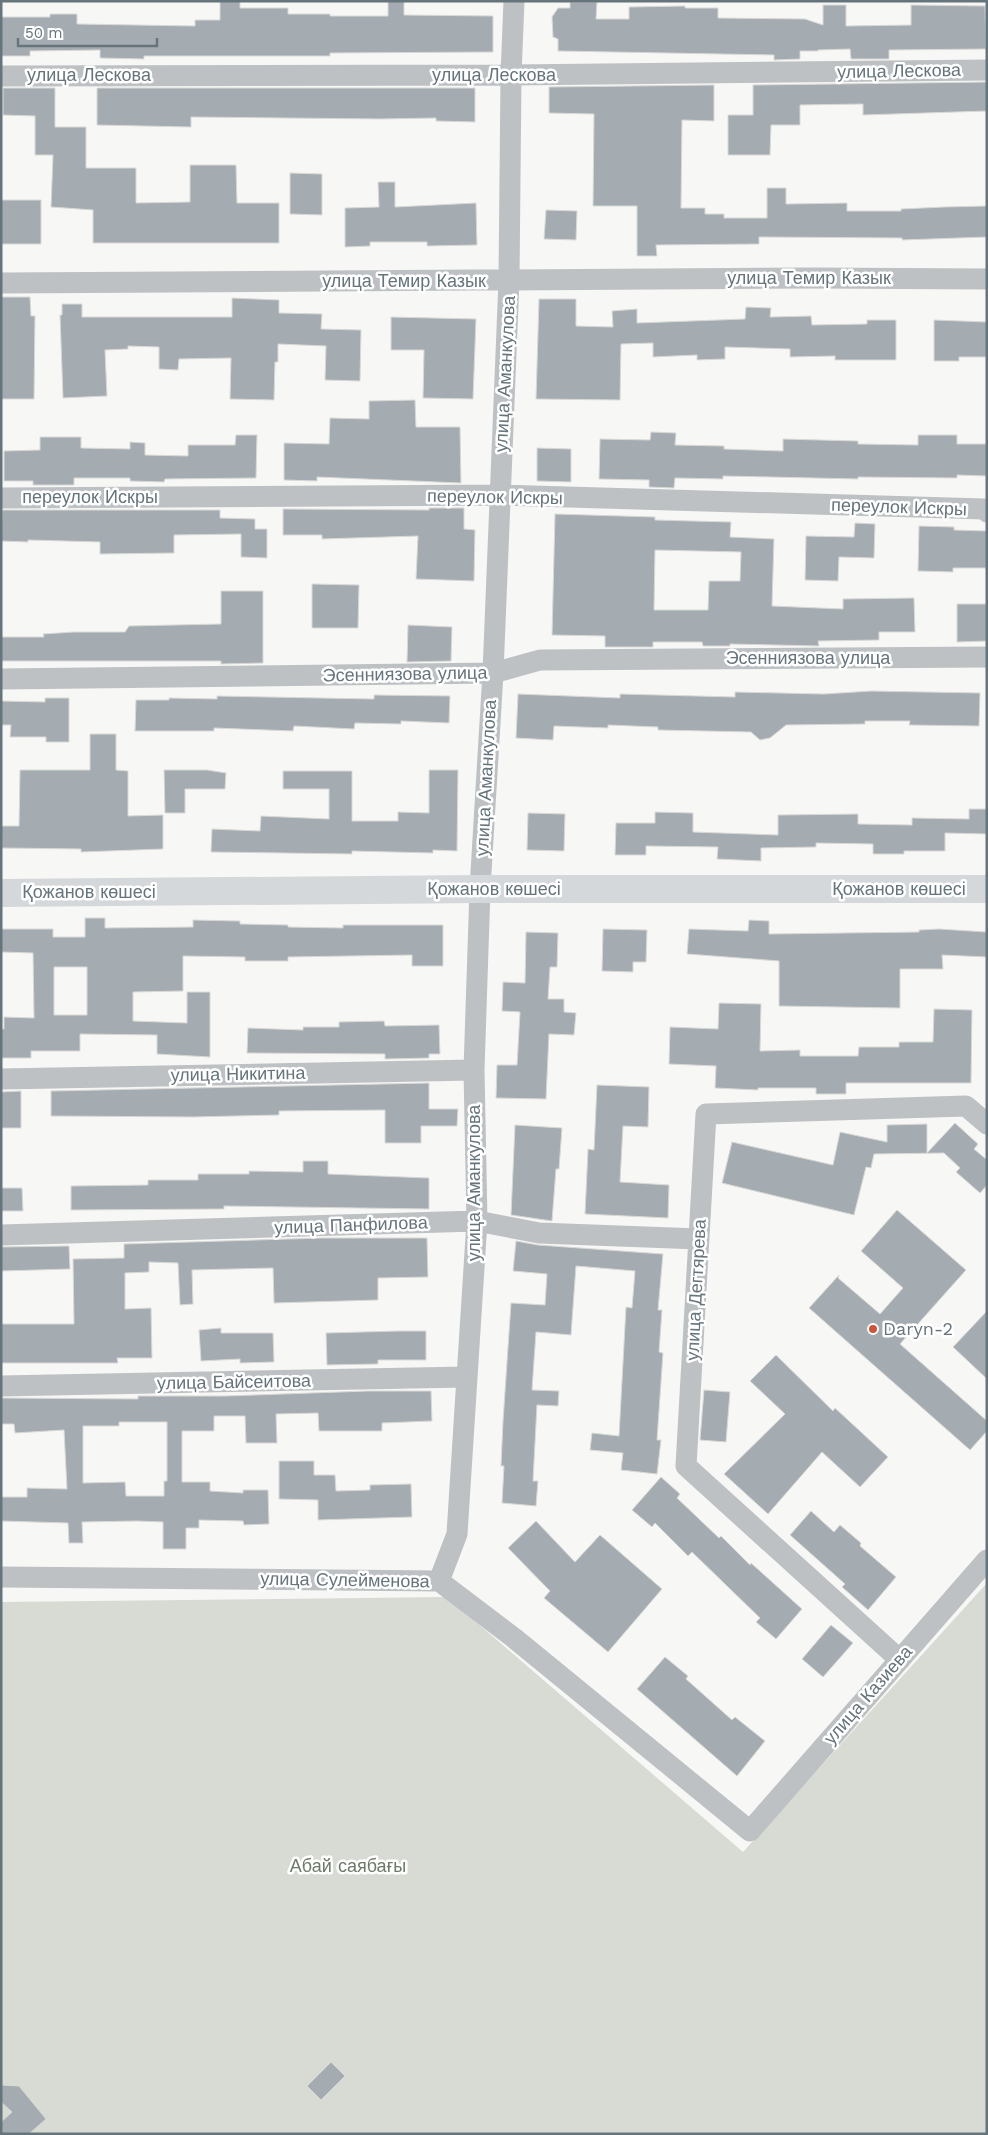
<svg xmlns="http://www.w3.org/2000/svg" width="988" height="2135" viewBox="0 0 988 2135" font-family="'Work Sans',sans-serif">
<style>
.green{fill:#d7dbd4}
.building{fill:#a5acb1;stroke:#d9d9d7;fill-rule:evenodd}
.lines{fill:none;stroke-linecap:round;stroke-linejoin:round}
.minor{stroke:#bdc1c4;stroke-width:21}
.secondary{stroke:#d4d8da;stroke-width:28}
.poi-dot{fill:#cd553e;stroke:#fff;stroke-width:2}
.labels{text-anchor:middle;stroke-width:5;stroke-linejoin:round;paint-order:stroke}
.street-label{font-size:18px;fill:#66747c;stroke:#fff}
.poi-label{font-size:18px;fill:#66747c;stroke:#fff;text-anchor:start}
.park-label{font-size:18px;fill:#6d7a68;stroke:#fff}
</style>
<rect width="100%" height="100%" fill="#f7f7f5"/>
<!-- green -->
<path class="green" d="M987,1583V2134H1V1602L447,1597L743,1852Z"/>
<!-- building -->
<path class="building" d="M220,1H240V8H288V14H330V16H388V1H404V15L493,16V52L330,53V56H144V59L100,58V50L30,51V56H1V17H50V14H77V24L195,26V20H220Z
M570,2H597L596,19H629V7L685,6V8H718V18L805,19L823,25V5H846V26L911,25V5L985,6L986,49L889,50V59H851L850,49L818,50V51H800V59L774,60V55L558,51V39L553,37L552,17L558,8H570Z
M987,82V111L863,115V104L800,105V125H771L770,155H728V115H753V85Z
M714,85V121L682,120L681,208H705V214H724V218H767V188H786V204L847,203V211H901V209L944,207L987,206V237L902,240V238L759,237V244L656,245L657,256H637V206H593L594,114L549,113V87Z
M3,88H55V127H86V168H136V203L190,202V165H236L237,203H279V243H93V210L51,207L53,155H35V116L3,115Z
M97,88H475V122L436,121V118L380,119L191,117V127L97,125Z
M290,173L322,174V215L290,214Z
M378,182H395V207L476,203L477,245L427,246V242H370V246L345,247V208L379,207Z
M1,200H41V244H1Z
M546,210L577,211L576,240L544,239Z
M1,297H30L31,316H35L34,399H1Z
M232,298L279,300V313L322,314L321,329L361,330L360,381L325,380L326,346L278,344V362H275L274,400L230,399L231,358L179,359L178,370L159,369V347L128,346V349L105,350L107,396L63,398L60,315H62V304H82V317H232Z
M539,299H576V326L613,327L612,311L637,309V323L745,319L746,307L771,308L770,317L811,316L812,325L867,324V320H896V360H835V356L790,357V349L725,347V359L697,360V355L653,357V343L621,344L620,400L536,399Z
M391,317L476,319L473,399L423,398L424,350H391Z
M934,320L987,322V357H959V361H934Z
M415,400L416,427H460L461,483L317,477V481L284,480V443L329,444L330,418L369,419V401Z
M651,432L676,433L675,445L724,446V449L783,451V439L858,441V444L918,445V435H957V444H987V476L957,475V478L858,477V479L723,476V479L675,478L674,488L649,487V480L599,479L600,439L650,440Z
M236,435H257L256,478L165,479L164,482L130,481V478H74V485H33V481H4V451L40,450V437H81V448L130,449V442L145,443V455L188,456V445H235Z
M537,448L571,449V482L537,481Z
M429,508H464V529L475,530L474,581L416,579L418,536L322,539V535H283V509L429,510Z
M2,510H220V518L255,519V529H267V558L241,557V534L174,535V553L100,554V542L28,540V542L1,541Z
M555,514L655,517V520L731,522L730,537L774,539L772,606L843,609V599L914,598L915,632H879V640L818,641L819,646L730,644V646H703L702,642H653V647H605V636L552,635ZM655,550L741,552L740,581H709L708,610H654Z
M855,523L875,524L874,558L839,557L838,581L805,580L806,536L854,537Z
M919,526L954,527V530L987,531V568H953V572L918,571Z
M312,584L359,585L358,628H312Z
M221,591H263V663L221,664V661H1V637H44L43,634L74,632H125L129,626L221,624Z
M957,604H987V641L957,642Z
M408,625L452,627L451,661L407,662Z
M871,691L980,693L979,726L909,725L910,721H865V724L786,725L770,738L760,740L751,732L658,730V727L608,725V728L554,726L553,740L516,738L518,694L620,698V694L735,697V692L824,694Z
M374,695L450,696L449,723L401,721V724L355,723L354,729L294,726L293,731L214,728V731H135L136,700H169V698L217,699V696L374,699Z
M45,698H69V742H46V737H10L11,725H1V701L45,702Z
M90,734H116V770L128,771V816L163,815V849L81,852V849L1,848V826H19L20,770H90Z
M164,770H207L226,773L225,789H185V813H165Z
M429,770H458L457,851L433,850V853L352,851V854L211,852L212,829L260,831L261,816L329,819V789H283V771H352V821H398V812L429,813Z
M969,809H987V834L945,833V851H904V854H873V844L816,843V847L761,848V861L717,859L718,847L646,846V855H615L616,823H655V812L693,813V832L778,835V815L858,814V824L912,825V818L969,819Z
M528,813L565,814L564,851L527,850Z
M85,918H105V928L193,927V920L240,921V924L288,925V927L343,928V925H443V966H412V955L288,957V961H245V957L183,956V991L133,992V1021L187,1023V992H210V1057L157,1054V1035L80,1034V1051H31V1058H1V1029H4V1017L34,1018L33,953L1,952V929H53V937H85ZM54,967H87V1015H54Z
M749,920L769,921V934L919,932V930L939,929L987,932V957L942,955L943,969H900V1008L779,1006V961L687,954L689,929L748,931Z
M603,929L647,930L646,962H633V972L602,971Z
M526,932L558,933L557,967H550L548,999H564V1012L576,1013L574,1035L549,1034L546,1099L496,1098L497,1065H517L520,1012L502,1011L503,982L525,983Z
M719,1003L761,1004L760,1051L800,1050V1056H858L859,1047H899V1042H933L934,1009L972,1010L971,1083H846V1094H816V1088H758V1090L715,1088L716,1066L669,1064L670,1027L718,1029Z
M384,1021L385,1026L439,1025L440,1054H429V1058L385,1059V1054L247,1053L248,1028L303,1030V1027H339V1022Z
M429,1083V1109H458L457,1126H421V1143H385V1110L279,1111V1115L193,1117L51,1116V1091Z
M597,1085L649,1087L648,1127L623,1126L620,1182L669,1185L668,1218L585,1214L588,1149L594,1150Z
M21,1091V1128H1V1092Z
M955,1123L978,1144L974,1149L987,1160V1185L980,1193L956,1172L960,1168L944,1153L874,1154L871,1168L866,1167L854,1215L722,1183L732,1142L833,1165L840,1132L887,1142V1125L927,1124V1153Z
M515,1125L562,1128L559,1169H556L552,1221L511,1215Z
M303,1161H328V1174L429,1178V1209L224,1206V1209L71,1210V1186L148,1185V1180H198V1174H249V1171L303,1172Z
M1,1188H22L23,1211H1Z
M897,1210L966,1270L900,1344L987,1421V1431L970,1450L809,1308L839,1275L838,1278L880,1314L903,1288L861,1251Z
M322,1238H427L428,1277L378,1278V1300L274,1303L273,1268L192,1270L193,1304L180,1305L178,1263L149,1262V1272L125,1273V1309L151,1308L152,1358H117L118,1363H1V1324H74L73,1259L124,1258V1244Z
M516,1241L538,1245L663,1254L658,1310H662L659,1352L663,1353L657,1440H661L657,1474L621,1470L623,1453L590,1450L592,1433L619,1436L626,1307L632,1308L635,1271L576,1266L571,1335L536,1332L532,1390L559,1391L558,1406L537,1405L533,1481H538L536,1506L502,1503L504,1466H501L503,1421L511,1303L545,1305L547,1274L513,1271Z
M69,1246L70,1269L1,1271V1247Z
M987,1311V1379L953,1347Z
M221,1328V1333H273L274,1362L240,1363V1359L201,1361L199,1330Z
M398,1331H426V1360H378V1364L327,1365L326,1333Z
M776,1355L833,1411L835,1408L888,1457L860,1487L822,1452L768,1514L724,1474L785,1414L750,1381Z
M704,1390L730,1392L726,1442L700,1440Z
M368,1391H431L432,1421L382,1423V1431H319L318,1413L276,1414L277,1443H246L245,1416H214V1431H182V1482H210V1491L243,1493V1490H268L269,1524L244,1525L243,1521L199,1520V1528H186V1549H163V1522L137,1521L82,1522L83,1543H69L68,1523L1,1521V1497H27V1488L67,1489L64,1430L15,1433L14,1424H1V1398L138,1399V1396H225ZM119,1422H167V1481H164V1496H126L125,1482L83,1483V1426H119Z
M279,1461H314V1475H335L336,1491L370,1490V1485L411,1484L412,1517L318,1520V1500L279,1499Z
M661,1477L680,1494L677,1498L719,1538L721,1536L750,1565L751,1563L802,1609L776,1639L756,1622L760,1618L692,1552L688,1556L655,1523L652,1527L632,1510Z
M811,1511L834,1532L840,1525L861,1543L860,1546L896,1577L868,1610L842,1587L845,1584L790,1535Z
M536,1521L575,1562L600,1535L662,1589L608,1652L544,1598L550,1591L508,1548Z
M831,1625L853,1643L823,1677L802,1659Z
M665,1657L688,1676L686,1679L732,1720L735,1717L765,1741L737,1776L637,1689Z
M331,2062L345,2076L321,2100L307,2086Z
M1,2085L19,2086L46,2119L29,2134H1V2122L12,2112L1,2102Z"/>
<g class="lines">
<!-- minor -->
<path class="minor" d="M1,76L511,75L987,70
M1,283L814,278L987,279
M1,498L499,495L984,509L987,512
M1,679L493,673L540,660L987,657
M1,1079L474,1070
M1,1235L477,1221L539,1233L699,1239
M1,1386L467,1377
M1,1577L439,1581L514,1638L750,1831L987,1560
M439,1581L457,1534L477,1221L474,1070L480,889L493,673L509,280L511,75L514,1
M900,1660L686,1466L706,1114L966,1106L987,1124"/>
<!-- secondary -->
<path class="secondary" d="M1,893L480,889H987"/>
</g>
<!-- markers -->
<circle class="poi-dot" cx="873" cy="1329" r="5"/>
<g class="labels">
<!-- street labels -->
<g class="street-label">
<text transform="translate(899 71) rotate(-1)" y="6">улица Лескова</text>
<text x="89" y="81">улица Лескова</text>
<text x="494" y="81">улица Лескова</text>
<text x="809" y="284">улица Темир Казык</text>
<text x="404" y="287">улица Темир Казык</text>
<text transform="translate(505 374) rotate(-87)" y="6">улица Аманкулова</text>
<text x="90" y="503">переулок Искры</text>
<text transform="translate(495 497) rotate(1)" y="6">переулок Искры</text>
<text transform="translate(899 507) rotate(2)" y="6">переулок Искры</text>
<text x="808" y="664">Эсенниязова улица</text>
<text transform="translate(405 674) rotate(-1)" y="6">Эсенниязова улица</text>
<text transform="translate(486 778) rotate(-87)" y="6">улица Аманкулова</text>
<text x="494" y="895">Қожанов көшесі</text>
<text x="899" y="895">Қожанов көшесі</text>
<text x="89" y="898">Қожанов көшесі</text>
<text transform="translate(238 1074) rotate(-1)" y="6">улица Никитина</text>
<text transform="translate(474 1183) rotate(-90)" y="6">улица Аманкулова</text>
<text transform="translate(351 1225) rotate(-2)" y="6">улица Панфилова</text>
<text transform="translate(696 1290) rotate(-87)" y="6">улица Дегтярева</text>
<text transform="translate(234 1382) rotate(-1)" y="6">улица Байсеитова</text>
<text transform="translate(345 1580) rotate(1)" y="6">улица Сулейменова</text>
<text transform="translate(868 1695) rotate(-49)" y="6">улица Казиева</text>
</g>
<!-- poi labels -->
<g class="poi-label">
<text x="883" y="1335">Daryn-2</text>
</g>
<!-- park labels -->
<g class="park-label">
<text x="348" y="1872">Абай саябағы</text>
</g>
</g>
<!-- border -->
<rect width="988" height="2135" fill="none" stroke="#66747c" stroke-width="5"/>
<!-- scale -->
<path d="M18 38v8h139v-8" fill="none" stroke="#66747c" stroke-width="2.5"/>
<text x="25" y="38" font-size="15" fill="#66747c" stroke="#ffffff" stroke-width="4" paint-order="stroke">50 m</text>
</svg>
